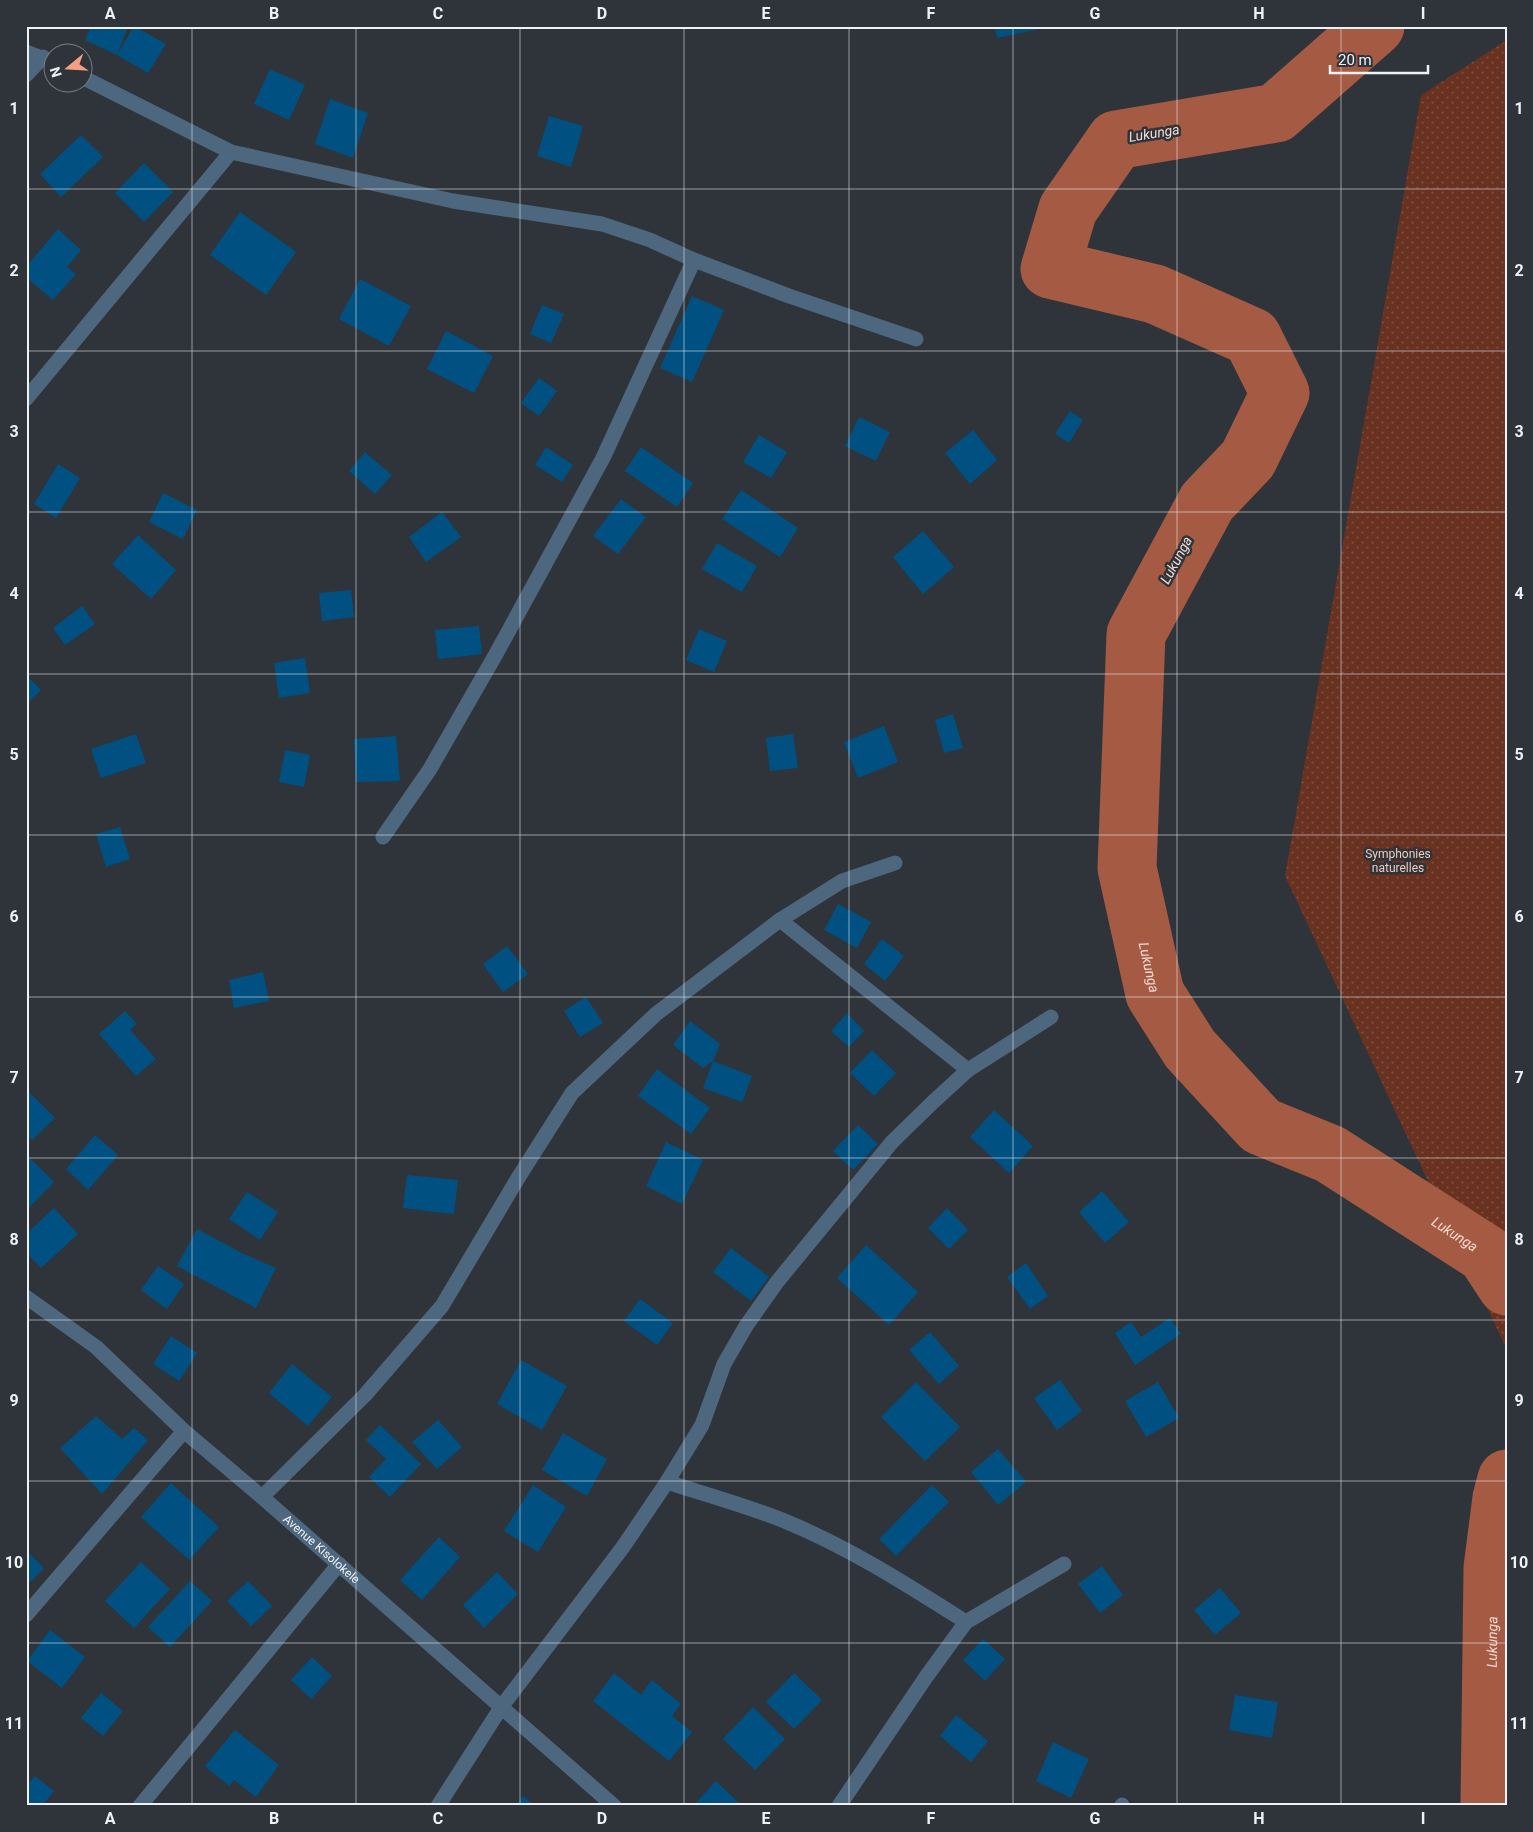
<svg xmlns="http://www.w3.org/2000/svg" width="1533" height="1832" viewBox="0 0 1533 1832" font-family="Roboto,sans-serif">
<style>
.green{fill:url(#green-dots)}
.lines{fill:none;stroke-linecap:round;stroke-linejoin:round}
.river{stroke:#a55a43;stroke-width:59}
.building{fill:#005182}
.street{stroke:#4d677e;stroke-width:15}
.grid{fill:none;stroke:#eef2f6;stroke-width:1;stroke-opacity:0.55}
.labels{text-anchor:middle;stroke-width:5;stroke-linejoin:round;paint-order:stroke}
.park-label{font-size:12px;fill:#f6cabc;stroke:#2e3439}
.street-label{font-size:12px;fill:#eef2f6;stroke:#2e3439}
.water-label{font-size:14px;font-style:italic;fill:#f1dad3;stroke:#2e3439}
.neatline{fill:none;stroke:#eef2f6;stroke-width:2}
.grid-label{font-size:16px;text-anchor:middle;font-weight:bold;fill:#eef2f6}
</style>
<defs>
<pattern id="green-dots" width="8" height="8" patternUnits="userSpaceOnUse" patternTransform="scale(1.25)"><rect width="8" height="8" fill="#683120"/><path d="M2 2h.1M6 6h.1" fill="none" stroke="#7e4f41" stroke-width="1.8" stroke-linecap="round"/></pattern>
</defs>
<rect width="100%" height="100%" fill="#2e3439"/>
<!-- green -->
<path class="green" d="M1507,40V1350L1285,876L1421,95Z"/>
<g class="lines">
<!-- river -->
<g class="river">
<path id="s1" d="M1375,26L1276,113L1116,140L1068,209L1050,269L1155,294L1252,337L1280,393L1248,459L1207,502L1136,634L1127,868L1155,994L1190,1049L1261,1126L1330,1154L1486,1254L1507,1286"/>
<path id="s2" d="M1490,1806L1493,1568L1502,1498L1507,1479"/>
</g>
</g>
<!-- building -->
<path class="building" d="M91,26H128L117,55L134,26L166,44L148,73L117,55L85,40Z
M994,26H1039V29L997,38Z
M270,69L305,85L289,120L254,104Z
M330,99L368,113L353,158L315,144Z
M549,116L583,126L571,167L537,156Z
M81,135L103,157L61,197L40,174Z
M144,163L173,192L144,222L115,193Z
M240,212L296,252L266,295L210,255Z
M58,229L81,250L67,267L76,274L53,300L26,277V267Z
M360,279L411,306L389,346L339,319Z
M692,296L724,310L692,382L660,368Z
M542,305L564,314L551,343L530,334Z
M446,331L493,356L474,393L427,369Z
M539,378L557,391L539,416L521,403Z
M1070,411L1083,420L1069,443L1055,434Z
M859,417L890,432L876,461L845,446Z
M973,430L997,460L970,484L945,453Z
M759,435L787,452L771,478L743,462Z
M546,447L573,465L562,482L535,465Z
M641,447L693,483L677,507L625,471Z
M365,452L392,475L375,494L349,471Z
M58,464L80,478L56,518L34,504Z
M741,490L798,528L780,557L722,519Z
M163,493L197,510L183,539L149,522Z
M621,499L646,517L618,554L593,536Z
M442,512L461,537L426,562L409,537Z
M923,531L954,567L923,594L893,557Z
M138,535L176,570L151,599L112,564Z
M717,543L757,566L742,592L702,569Z
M351,590L354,617L322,621L319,593Z
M82,606L95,624L65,645L53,628Z
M479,626L482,654L438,659L435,630Z
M699,629L727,641L714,672L686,660Z
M305,658L310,693L279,698L274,663Z
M28,677L41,690L26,705V678Z
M953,714L963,748L944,753L935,720Z
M884,726L898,762L858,778L844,742Z
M136,734L146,763L101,778L91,749Z
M793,734L798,768L770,771L766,738Z
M396,736L400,781L356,782L354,739Z
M285,750L310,755L304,787L279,782Z
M120,827L130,859L106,867L96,834Z
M838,904L871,922L857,948L824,930Z
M882,939L904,956L885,981L864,964Z
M507,946L528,974L503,992L483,964Z
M263,972L269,1001L234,1008L229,980Z
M586,997L603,1023L580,1037L564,1011Z
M125,1011L137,1024L130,1030L156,1059L136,1076L99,1034Z
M847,1013L864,1031L849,1047L831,1031Z
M690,1021L720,1044L713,1061L703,1068L673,1045Z
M872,1050L896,1073L874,1096L850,1073Z
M713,1061L752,1076L742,1102L703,1088Z
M657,1069L710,1108L691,1134L638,1096Z
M26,1089L55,1118L32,1140L26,1134Z
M994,1110L1033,1146L1009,1173L970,1137Z
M858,1125L878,1144L853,1170L833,1151Z
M95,1135L118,1155L88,1190L66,1169Z
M666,1142L703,1160L682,1204L646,1186Z
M29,1157L54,1182L26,1211V1159Z
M407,1175L458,1180L454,1214L403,1208Z
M1102,1191L1129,1222L1105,1243L1079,1212Z
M247,1192L278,1212L260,1240L229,1219Z
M54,1208L78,1234L41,1268L26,1252V1234Z
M947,1208L968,1230L949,1249L928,1228Z
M197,1229L244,1254L276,1268L256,1308L177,1266Z
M866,1245L918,1292L889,1325L837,1278Z
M731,1248L769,1277L751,1301L713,1272Z
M1026,1263L1048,1296L1030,1309L1007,1277Z
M158,1266L184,1284L167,1309L141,1290Z
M640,1299L673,1323L657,1345L624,1321Z
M1170,1318L1181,1334L1135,1365L1115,1333L1131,1322L1141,1337Z
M930,1332L959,1366L939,1384L909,1350Z
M171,1336L197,1353L179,1381L153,1364Z
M521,1360L567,1386L542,1430L497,1404Z
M292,1364L332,1397L308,1426L269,1393Z
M1060,1380L1082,1411L1057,1430L1034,1398Z
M916,1382L960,1427L925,1461L881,1417Z
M1158,1382L1179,1418L1146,1437L1125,1401Z
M96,1416L122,1439L134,1428L148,1440L102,1494L60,1448Z
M438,1420L462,1447L437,1469L412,1442Z
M380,1425L421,1464L390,1497L369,1477L386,1459L366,1440Z
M563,1433L607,1459L587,1496L542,1470Z
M998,1449L1026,1482L998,1505L971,1472Z
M171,1483L219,1527L189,1560L141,1517Z
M533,1485L566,1507L538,1552L504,1531Z
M932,1485L949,1502L896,1556L879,1539Z
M439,1537L460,1557L422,1600L400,1580Z
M26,1550L44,1568L30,1582L26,1579Z
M141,1562L170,1589L134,1628L105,1601Z
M1102,1566L1123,1595L1100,1613L1078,1584Z
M497,1572L518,1594L484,1628L463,1605Z
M190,1581L212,1601L170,1647L148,1627Z
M248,1581L272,1606L251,1626L227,1601Z
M1220,1588L1241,1613L1215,1635L1194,1610Z
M50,1630L85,1657L62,1688L27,1661Z
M983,1639L1005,1659L985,1681L963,1660Z
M312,1657L332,1676L311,1699L291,1680Z
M614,1673L641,1695L652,1680L681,1704L672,1716L692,1732L669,1761L593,1701Z
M794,1673L822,1700L794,1729L766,1702Z
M101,1693L123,1711L103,1736L81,1718Z
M1235,1695L1278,1702L1272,1738L1229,1730Z
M753,1707L785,1739L755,1770L723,1739Z
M956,1715L988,1741L971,1762L940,1736Z
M235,1730L279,1765L256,1797L234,1780L229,1786L205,1766Z
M1053,1742L1089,1759L1071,1798L1036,1781Z
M35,1776L54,1791L42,1806H26V1786Z
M716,1781L742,1806H693Z
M523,1796L535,1806H515Z"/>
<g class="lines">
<!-- street -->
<g class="street">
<path d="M26,52L52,62"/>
<path d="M26,75L43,57"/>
<path d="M82,77L231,152L453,201L602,224L650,240L694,260L789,296L916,339"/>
<path d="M26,399L231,152"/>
<path d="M383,837L430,769L496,654L603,458L694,260"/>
<path d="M780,920L968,1070"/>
<path id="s3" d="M26,1297L96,1347L184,1431L262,1497L614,1806"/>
<path d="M667,1482C707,1495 748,1506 787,1522C850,1548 909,1586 966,1622"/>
<path d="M262,1497L365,1395L442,1306L518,1178L572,1093L656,1014L780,920L842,881L895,863"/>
<path d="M26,1615L184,1431"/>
<path d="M140,1806L339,1564"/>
<path d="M438,1806L502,1706L623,1547L667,1482L702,1425L724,1364L746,1326L777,1282L892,1142L933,1102L968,1070L1051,1017"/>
<path d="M839,1806L926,1677L966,1622L1064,1564"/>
<path d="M1122,1806V1805"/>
</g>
</g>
<!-- grid -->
<path class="grid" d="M192,26V1806M356,26V1806M520,26V1806M684,26V1806M849,26V1806M1013,26V1806M1177,26V1806M1341,26V1806M26,189H1507M26,351H1507M26,512H1507M26,674H1507M26,835H1507M26,997H1507M26,1158H1507M26,1320H1507M26,1481H1507M26,1643H1507"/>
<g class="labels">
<!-- park labels -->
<g class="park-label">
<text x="1398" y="858">Symphonies<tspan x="1398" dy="14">naturelles</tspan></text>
</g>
<!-- street labels -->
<g class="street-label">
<text dy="4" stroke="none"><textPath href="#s3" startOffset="389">Avenue Kisolokele</textPath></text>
</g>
<!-- water labels -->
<g class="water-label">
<text transform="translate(1154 133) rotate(-9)" y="5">Lukunga</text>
<text transform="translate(1176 560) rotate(-62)" y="5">Lukunga</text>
<text dy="5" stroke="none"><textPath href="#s1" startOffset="1336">Lukunga</textPath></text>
<text dy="5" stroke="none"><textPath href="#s1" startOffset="1756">Lukunga</textPath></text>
<text dy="5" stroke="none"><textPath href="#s2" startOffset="164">Lukunga</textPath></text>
</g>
</g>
<!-- border -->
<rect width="1533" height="1832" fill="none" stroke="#2e3439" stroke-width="55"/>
<!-- north arrow -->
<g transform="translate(68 68) rotate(252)"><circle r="24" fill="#2e3439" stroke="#7b8085"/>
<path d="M0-4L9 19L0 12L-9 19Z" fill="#f39f85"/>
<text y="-8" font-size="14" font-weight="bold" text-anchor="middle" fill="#eef2f6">N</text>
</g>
<!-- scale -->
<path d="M1330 65v8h98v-8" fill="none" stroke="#eef2f6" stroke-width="2.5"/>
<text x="1338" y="65" font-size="15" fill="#eef2f6" stroke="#2e3439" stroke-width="4" paint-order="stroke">20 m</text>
<rect x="28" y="28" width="1478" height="1776" class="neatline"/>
<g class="grid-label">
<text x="110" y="19">A</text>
<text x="274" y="19">B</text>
<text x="438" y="19">C</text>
<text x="602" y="19">D</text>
<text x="766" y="19">E</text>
<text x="931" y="19">F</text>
<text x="1095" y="19">G</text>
<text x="1259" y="19">H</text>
<text x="1423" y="19">I</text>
<text x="14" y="114">1</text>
<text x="1519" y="114">1</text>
<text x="14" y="276">2</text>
<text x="1519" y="276">2</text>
<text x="14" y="437">3</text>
<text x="1519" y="437">3</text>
<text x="14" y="599">4</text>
<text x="1519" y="599">4</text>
<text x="14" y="760">5</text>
<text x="1519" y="760">5</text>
<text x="14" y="922">6</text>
<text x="1519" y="922">6</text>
<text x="14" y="1083">7</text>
<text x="1519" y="1083">7</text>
<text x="14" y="1245">8</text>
<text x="1519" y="1245">8</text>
<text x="14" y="1406">9</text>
<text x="1519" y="1406">9</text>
<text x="14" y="1568">10</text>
<text x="1519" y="1568">10</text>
<text x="14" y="1729">11</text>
<text x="1519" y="1729">11</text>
<text x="110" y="1824">A</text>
<text x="274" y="1824">B</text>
<text x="438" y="1824">C</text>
<text x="602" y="1824">D</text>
<text x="766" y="1824">E</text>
<text x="931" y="1824">F</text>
<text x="1095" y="1824">G</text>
<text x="1259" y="1824">H</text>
<text x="1423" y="1824">I</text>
</g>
</svg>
